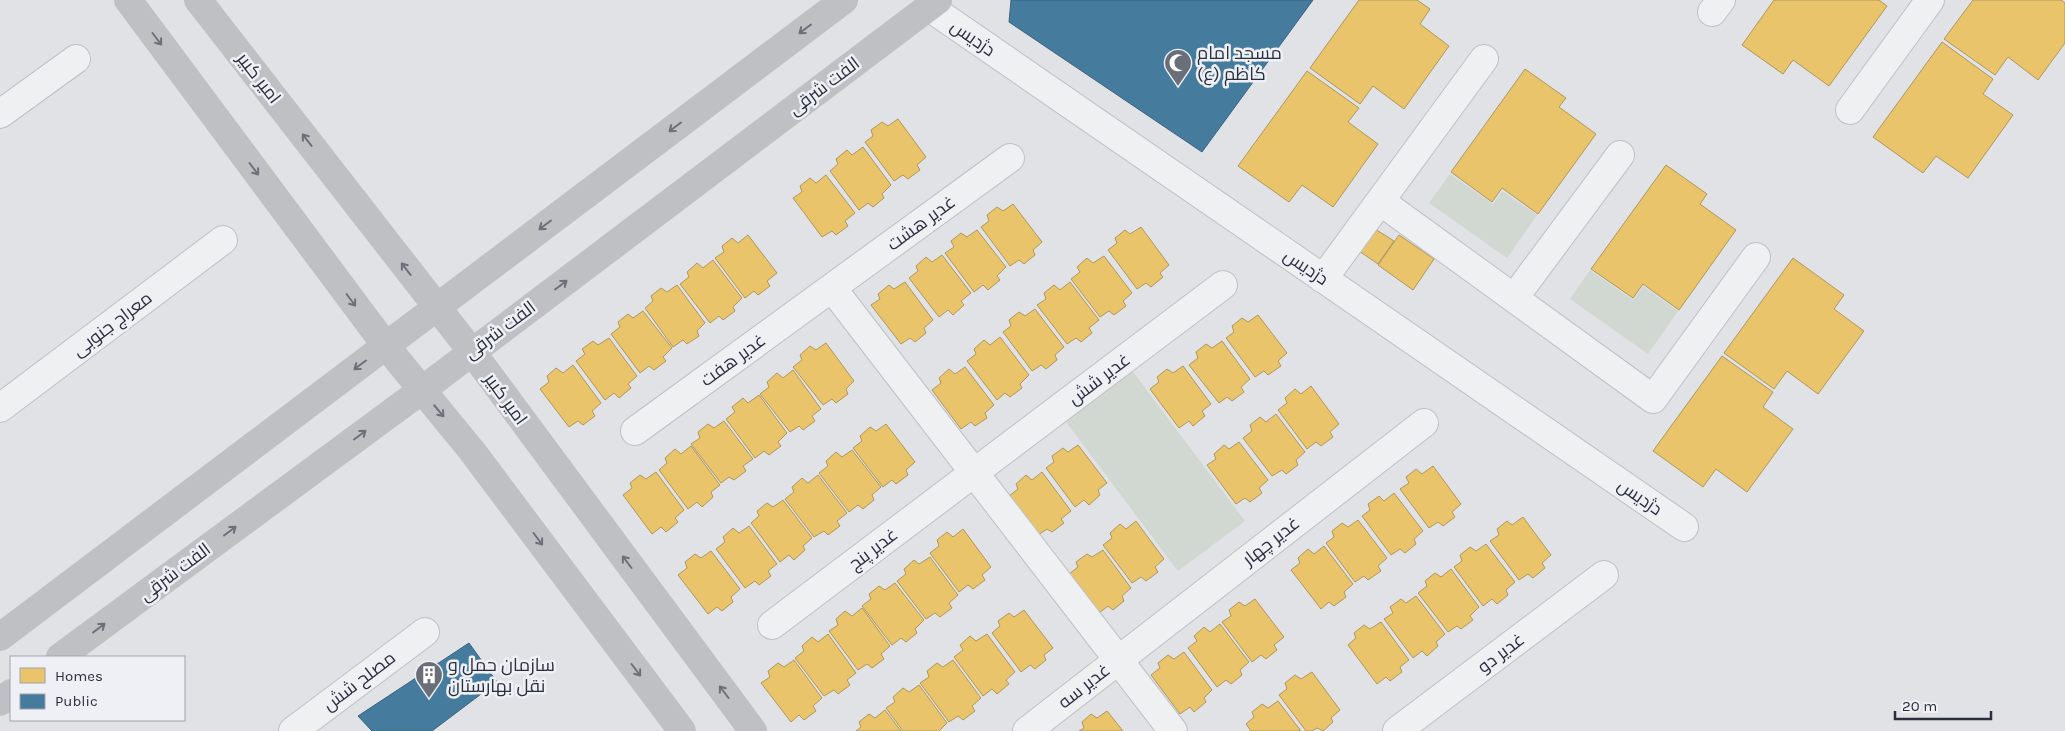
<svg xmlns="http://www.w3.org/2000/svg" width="2065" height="731" viewBox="0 0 2065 731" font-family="Karla,Cairo,sans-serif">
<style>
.green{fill:#d0d8d1}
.homes{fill:#e9c46a;stroke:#af975c}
.public{fill:#457b9d;stroke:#3d6480}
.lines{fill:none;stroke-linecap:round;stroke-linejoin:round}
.street-casing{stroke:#bec0c3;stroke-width:30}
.street{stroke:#eff0f2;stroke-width:28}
.secondary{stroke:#bec0c4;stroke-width:28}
.oneway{stroke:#6c707a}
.labels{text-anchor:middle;stroke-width:5;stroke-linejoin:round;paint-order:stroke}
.street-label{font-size:18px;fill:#292f3d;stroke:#eef0f5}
.poi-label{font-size:18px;fill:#292f3d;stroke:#eef0f5;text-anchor:start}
</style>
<rect width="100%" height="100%" fill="#e0e2e5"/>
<!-- green -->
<path class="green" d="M1450,174L1493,204L1502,191L1537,215L1507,258L1429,203Z
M1590,270L1633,300L1643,286L1678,311L1648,354L1570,299Z
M1130,368L1245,521L1178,571L1063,418Z"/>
<!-- homes -->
<path class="homes" d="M1359,0H1417L1430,9L1420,24L1449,46L1404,109L1373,86L1360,104L1310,68Z
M1774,0H1879L1887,6L1829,86L1793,60L1783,74L1742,45Z
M1973,0H2061L2065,3V43L2038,80L2008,57L1995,75L1944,39Z
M1942,42L1993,79L1983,94L2013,115L1968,178L1936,156L1923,173L1873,137Z
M1525,69L1566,98L1559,107L1596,134L1538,214L1502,188L1492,202L1451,172Z
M1307,71L1359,108L1348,122L1378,144L1333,207L1302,185L1289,202L1238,166Z
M898,119L926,157L917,165L920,170L908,179L903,175L894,181L865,142L873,136L871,130L882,122L888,126Z
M863,147L891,185L882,194L884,198L873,207L868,203L859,210L830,171L838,164L836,159L847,150L852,155Z
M1666,165L1707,194L1700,204L1736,230L1679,310L1643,284L1633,298L1591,269Z
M826,175L855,213L845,221L848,226L836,235L832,231L822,237L793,198L802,192L800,186L810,178L816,183Z
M1013,204L1042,242L1033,250L1035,255L1024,264L1019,260L1010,266L981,227L989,221L987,215L997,207L1003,211Z
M1141,227L1169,265L1160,273L1163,277L1151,287L1146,283L1137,289L1108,250L1117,243L1115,238L1125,230L1130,234Z
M1375,229L1394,241L1378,264L1359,251Z
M977,230L1006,267L997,276L1000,280L988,290L983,285L974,292L945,253L954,247L951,241L961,233L967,237Z
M748,235L777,273L767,281L770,286L758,295L754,291L745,298L715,258L724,252L722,246L732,238L738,243Z
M1399,235L1434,259L1413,290L1378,265Z
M942,255L971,293L961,301L964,305L953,315L948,310L939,317L909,278L918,271L916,266L926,257L932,262Z
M1104,256L1132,293L1123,301L1126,306L1114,315L1109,311L1100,317L1071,279L1080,272L1077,267L1087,258L1093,263Z
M1793,258L1844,295L1834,309L1864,331L1818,394L1787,371L1774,389L1724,353Z
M713,260L742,298L733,307L735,311L723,320L719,316L710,323L680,284L689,277L687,272L697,263L703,268Z
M905,282L933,320L924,328L926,333L915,342L910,338L901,344L871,305L880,299L878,294L889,285L894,289Z
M1070,282L1099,320L1089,328L1092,333L1081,342L1076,338L1067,344L1037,305L1046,299L1044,293L1054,285L1060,290Z
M677,285L705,323L697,331L699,336L687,344L683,340L673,347L645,308L653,301L651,296L661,288L667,292Z
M1035,309L1064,347L1055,355L1057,360L1046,369L1041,365L1032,371L1003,332L1011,326L1009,320L1019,312L1025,316Z
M643,311L672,348L663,357L666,361L654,370L649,366L640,373L611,334L620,327L618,322L628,314L633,318Z
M1258,315L1287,353L1278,361L1281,366L1268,375L1264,371L1255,377L1226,338L1234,332L1232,326L1242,318L1248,322Z
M1000,337L1029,375L1020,384L1022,388L1010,397L1005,393L997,400L967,361L976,354L974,349L984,340L990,345Z
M609,338L637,376L628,384L631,388L619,398L614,393L605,400L576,361L585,354L582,349L593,341L598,345Z
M1222,341L1250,379L1241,387L1244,392L1232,401L1227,397L1219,403L1189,365L1198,358L1196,352L1206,344L1212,348Z
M826,343L854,381L846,389L848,394L836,403L832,399L823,405L793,367L802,360L800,355L810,346L816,350Z
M1722,356L1773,392L1763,407L1793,429L1747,492L1716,469L1703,487L1653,451Z
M573,365L601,403L592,411L595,416L583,425L578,421L569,427L540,389L549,382L547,376L556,368L563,373Z
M1183,366L1211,404L1202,411L1205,416L1193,426L1189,421L1179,428L1150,389L1159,382L1157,377L1167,369L1173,373Z
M965,367L994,405L985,413L987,418L975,426L971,422L961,429L932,390L941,383L939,378L949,369L955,374Z
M793,370L821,409L812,416L815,421L803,430L799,426L790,432L760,394L769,387L767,382L777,373L783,378Z
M1311,386L1339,424L1330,432L1333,437L1321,446L1316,442L1307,449L1278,410L1287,403L1285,398L1295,389L1301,394Z
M759,395L787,433L778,442L781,446L769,455L764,451L755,458L726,419L735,412L732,407L743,398L748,403Z
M1276,414L1305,452L1296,460L1298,465L1286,474L1282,470L1272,476L1243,438L1252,431L1250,425L1260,417L1266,422Z
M724,421L753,459L743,466L746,471L734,480L729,477L721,483L691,444L700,438L698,432L708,424L714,428Z
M886,424L915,462L906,470L908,475L896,484L892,480L883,487L853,448L862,441L860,436L870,427L876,431Z
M1239,442L1268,480L1259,488L1262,493L1250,502L1245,498L1236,504L1207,465L1216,459L1214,454L1224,445L1229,449Z
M1078,445L1107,483L1098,490L1100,495L1089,505L1084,500L1075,507L1046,468L1054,462L1052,456L1063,448L1068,452Z
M691,446L720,485L711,492L713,497L702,507L697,502L688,509L659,470L667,463L665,458L675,449L681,454Z
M852,450L881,487L872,495L874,500L863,509L858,505L849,512L819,473L828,466L826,461L836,452L842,457Z
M1433,466L1461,504L1452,512L1455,517L1443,526L1438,522L1429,528L1400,489L1409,483L1406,477L1416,469L1422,474Z
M656,472L684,510L675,518L678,522L666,532L661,527L652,534L623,495L632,488L630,483L640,475L646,479Z
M1042,472L1071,511L1061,519L1064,523L1052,532L1047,529L1038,535L1009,496L1018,489L1016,484L1026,475L1032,480Z
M818,475L847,513L837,521L840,526L828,535L824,531L814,537L785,499L794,492L792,487L802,478L808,483Z
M1394,493L1423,531L1414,539L1416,544L1405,553L1400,549L1391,555L1362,516L1370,510L1368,504L1379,496L1384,501Z
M783,500L812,538L803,546L805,550L794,560L789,555L780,562L751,523L759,516L757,511L767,503L773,507Z
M1523,517L1551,555L1542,563L1545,568L1533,578L1528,574L1519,580L1490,541L1499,535L1497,529L1507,521L1512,525Z
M1358,520L1387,558L1378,566L1381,571L1368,580L1364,576L1355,582L1326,543L1334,537L1332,531L1342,523L1348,527Z
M1136,521L1164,559L1155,567L1158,572L1146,581L1141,577L1132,583L1103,545L1112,538L1110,533L1120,524L1126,529Z
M749,526L777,564L768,571L771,576L759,585L755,581L745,588L716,549L725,542L723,537L733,528L739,533Z
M963,529L991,567L982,575L985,580L973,589L968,585L959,592L930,553L939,546L937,540L947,532L953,537Z
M1486,544L1515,582L1506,590L1508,595L1497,604L1492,599L1483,606L1454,567L1462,561L1460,555L1470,547L1476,551Z
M1324,546L1353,584L1344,592L1346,597L1334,606L1329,602L1321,609L1291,570L1300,563L1298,558L1308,549L1314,554Z
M1103,550L1131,588L1122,596L1124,601L1113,610L1108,606L1099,613L1069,574L1078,567L1076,562L1087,554L1092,557Z
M711,551L740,589L731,597L733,602L722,611L717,607L708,614L678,575L687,568L685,562L695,554L701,558Z
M930,557L958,595L949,603L952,608L940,617L935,613L926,619L897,581L906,574L904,569L914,560L919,564Z
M1451,569L1479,607L1470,616L1473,620L1461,629L1457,626L1448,632L1418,593L1427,586L1425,581L1435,573L1441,577Z
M895,583L924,620L915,629L917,633L906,642L901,638L892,645L862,606L871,599L869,594L879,586L885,590Z
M1416,596L1445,634L1436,642L1438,646L1427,656L1422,651L1413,658L1384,619L1393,613L1390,607L1401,599L1406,603Z
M1255,599L1284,637L1274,645L1277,650L1266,659L1261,655L1252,662L1222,622L1231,616L1229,610L1239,602L1245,606Z
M862,608L890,646L881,654L884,659L872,668L867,664L858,670L829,631L838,625L836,619L845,611L852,616Z
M1024,610L1053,648L1044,655L1046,660L1035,669L1030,665L1021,672L992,633L1000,626L998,621L1009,613L1014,617Z
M1381,622L1409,660L1400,667L1402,672L1390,681L1386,677L1377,684L1348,645L1356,638L1354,633L1364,625L1370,629Z
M1220,624L1249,662L1240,670L1242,675L1231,684L1226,680L1217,687L1188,648L1197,641L1194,636L1204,627L1210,632Z
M828,634L856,673L847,680L850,685L838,694L834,690L824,696L795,658L804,651L802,646L812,637L818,642Z
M987,634L1015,672L1006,680L1009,684L997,694L992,689L983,696L954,657L963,650L960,645L970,636L976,641Z
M1184,652L1212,690L1204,698L1206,702L1194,712L1190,707L1180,714L1151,675L1160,668L1158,663L1168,655L1174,659Z
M794,660L822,698L813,706L816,711L804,720L799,715L791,722L761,683L770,677L768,671L778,663L784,667Z
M953,660L981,698L972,706L975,711L963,720L958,716L949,722L920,683L929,677L927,671L937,663L943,667Z
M1312,672L1340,710L1331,718L1333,722L1323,731L1317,728L1312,731H1306L1279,695L1287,689L1285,683L1295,675L1301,679Z
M919,685L947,723L939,731H903L886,708L895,702L893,697L903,688L909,692Z
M1278,701L1301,731H1251L1246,724L1254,717L1252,712L1262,704L1268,708Z
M885,710L901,731H856L861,727L859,722L869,714L875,718Z
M1107,711L1123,731H1079L1084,728L1082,722L1091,714L1097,718Z"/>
<!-- public -->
<path class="public" d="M1011,0H1313L1202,152L1009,22Z
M469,643L497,682L432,731H372L358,716Z"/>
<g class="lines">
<defs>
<path id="street" d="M929,7L1684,527
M1712,12L1721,0
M1850,110L1930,0
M0,114L76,59
M1380,201L1653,399L1756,257
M1323,279L1484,59
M832,288L1173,731
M1514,298L1620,155
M0,408L223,240
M635,431L1010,158
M772,625L1223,285
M293,731L425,632
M1027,731L1424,423
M1397,731L1604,575"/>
</defs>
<!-- street casing -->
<use href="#street" class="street-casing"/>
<!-- street -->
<use href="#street" class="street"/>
<!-- secondary -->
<path class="secondary" d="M128,0L386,346L472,451L682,731
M198,0L472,352L753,731
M0,637L844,0
M60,657L422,390L938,0
M0,702L11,693"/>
</g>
<!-- one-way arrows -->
<defs><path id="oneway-shaft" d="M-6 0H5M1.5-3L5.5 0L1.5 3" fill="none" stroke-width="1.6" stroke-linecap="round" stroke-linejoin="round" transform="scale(1.25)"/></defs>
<g class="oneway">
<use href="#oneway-shaft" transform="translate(805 29) rotate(143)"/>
<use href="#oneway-shaft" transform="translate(157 39) rotate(53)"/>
<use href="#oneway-shaft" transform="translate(675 127) rotate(143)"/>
<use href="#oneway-shaft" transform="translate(307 140) rotate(-128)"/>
<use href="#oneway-shaft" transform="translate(254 169) rotate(53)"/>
<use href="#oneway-shaft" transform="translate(545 225) rotate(143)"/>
<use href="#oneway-shaft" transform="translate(406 269) rotate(-128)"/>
<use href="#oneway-shaft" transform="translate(561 285) rotate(-37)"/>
<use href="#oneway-shaft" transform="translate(351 300) rotate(53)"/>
<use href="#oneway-shaft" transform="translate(360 365) rotate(143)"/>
<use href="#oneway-shaft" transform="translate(439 411) rotate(50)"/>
<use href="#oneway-shaft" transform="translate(360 435) rotate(-37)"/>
<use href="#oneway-shaft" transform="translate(230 531) rotate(-37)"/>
<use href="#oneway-shaft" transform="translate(538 539) rotate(53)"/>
<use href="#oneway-shaft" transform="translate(627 562) rotate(-127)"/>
<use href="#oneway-shaft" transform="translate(99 628) rotate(-37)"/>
<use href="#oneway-shaft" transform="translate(636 670) rotate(53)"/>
<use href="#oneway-shaft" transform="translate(724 692) rotate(-127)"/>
</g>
<!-- icons -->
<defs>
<symbol id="mosque-pin" viewBox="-11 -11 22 30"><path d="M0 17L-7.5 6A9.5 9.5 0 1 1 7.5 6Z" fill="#696e78" stroke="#eef0f5"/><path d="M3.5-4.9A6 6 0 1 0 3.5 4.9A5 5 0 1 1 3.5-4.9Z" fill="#fff"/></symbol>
<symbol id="building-pin" viewBox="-11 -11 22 30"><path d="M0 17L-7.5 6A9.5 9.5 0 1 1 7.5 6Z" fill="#696e78" stroke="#eef0f5"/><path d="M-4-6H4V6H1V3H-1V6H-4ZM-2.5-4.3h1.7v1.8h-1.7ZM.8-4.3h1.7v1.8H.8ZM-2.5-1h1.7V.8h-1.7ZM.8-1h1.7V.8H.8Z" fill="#fff"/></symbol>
</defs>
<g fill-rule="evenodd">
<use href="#mosque-pin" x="1162" y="47" width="32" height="43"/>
<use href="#building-pin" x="413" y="659" width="32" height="43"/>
</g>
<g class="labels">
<!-- street labels -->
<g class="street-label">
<text transform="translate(973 38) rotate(35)" y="6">دژدیس</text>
<text transform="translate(259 78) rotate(52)" y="6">امیر کبیر</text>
<text transform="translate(824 86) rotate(-37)" y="6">الفت شرقی</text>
<text transform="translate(921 223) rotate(-36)" y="6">غدیر هشت</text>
<text transform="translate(1306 267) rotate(34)" y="6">دژدیس</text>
<text transform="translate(112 324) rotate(-37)" y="6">معراج جنوبی</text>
<text transform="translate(500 330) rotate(-37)" y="6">الفت شرقی</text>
<text transform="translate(733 360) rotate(-36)" y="6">غدیر هفت</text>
<text transform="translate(1099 379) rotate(-37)" y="6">غدیر شش</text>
<text transform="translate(506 399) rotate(54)" y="6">امیر کبیر</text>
<text transform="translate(1640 497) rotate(35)" y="6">دژدیس</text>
<text transform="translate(1271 541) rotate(-38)" y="6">غدیر چهار</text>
<text transform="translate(873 549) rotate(-37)" y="6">غدیر پنج</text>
<text transform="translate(175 572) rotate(-37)" y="6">الفت شرقی</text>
<text transform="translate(1501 653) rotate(-37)" y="6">غدیر دو</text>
<text transform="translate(359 681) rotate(-37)" y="6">مصلح شش</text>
<text transform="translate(1084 686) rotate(-38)" y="6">غدیر سه</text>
</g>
<!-- poi labels -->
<g class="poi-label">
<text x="1197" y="59">مسجد امام<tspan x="1197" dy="21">کاظم (ع)</tspan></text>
<text x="448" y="671">سازمان حمل و<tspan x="448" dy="21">نقل بهارستان</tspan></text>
</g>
</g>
<!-- legend -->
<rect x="10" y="656" width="175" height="65" fill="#eef0f5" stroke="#9fa3ab"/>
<rect x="20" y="668" width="25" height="15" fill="#e9c46a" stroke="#9fa3ab"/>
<text x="55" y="681" font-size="15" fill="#292f3d">Homes</text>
<rect x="20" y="694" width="25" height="15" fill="#457b9d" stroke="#9fa3ab"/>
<text x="55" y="706" font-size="15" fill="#292f3d">Public</text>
<!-- scale -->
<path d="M1895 711v8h96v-8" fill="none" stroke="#292f3d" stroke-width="2.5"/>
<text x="1902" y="711" font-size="15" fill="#292f3d" stroke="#eef0f5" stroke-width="4" paint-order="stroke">20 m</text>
</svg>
